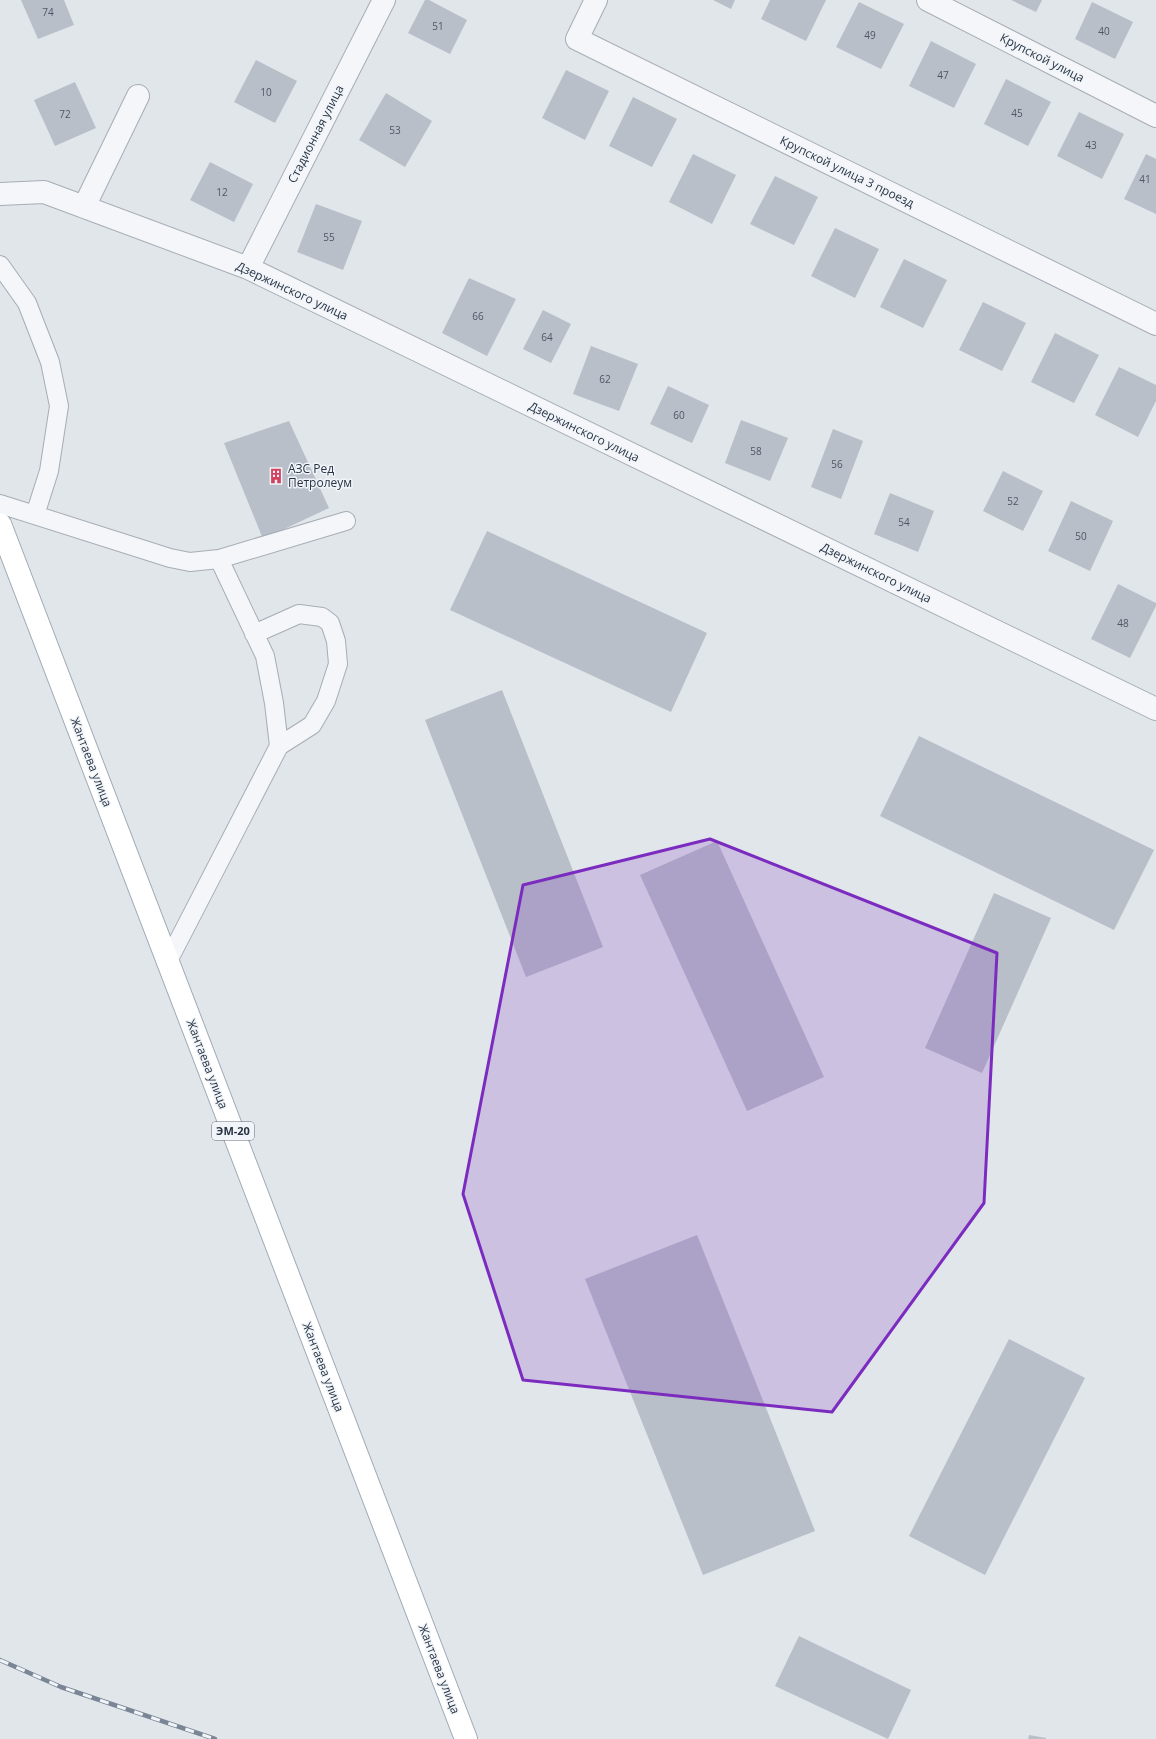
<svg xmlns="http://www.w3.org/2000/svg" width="1156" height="1739" viewBox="0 0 1156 1739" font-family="'Open Sans',sans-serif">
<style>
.building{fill:#b8bfc9}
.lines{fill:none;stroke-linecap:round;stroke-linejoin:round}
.lane-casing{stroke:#a6adb6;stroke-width:20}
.street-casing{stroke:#a6adb6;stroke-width:24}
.primary-casing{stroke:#a0abb7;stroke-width:24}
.lane{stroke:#f4f6f9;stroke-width:18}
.street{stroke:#f4f6f9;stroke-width:22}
.primary{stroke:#fff;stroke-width:22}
.rail-casing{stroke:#7a8695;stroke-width:4.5}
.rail{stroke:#f1f4f8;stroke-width:3;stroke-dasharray:9;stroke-linecap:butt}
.marked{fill:#7b2cbf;fill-opacity:0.2;stroke:#7b2cbf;stroke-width:3;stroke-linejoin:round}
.labels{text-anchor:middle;stroke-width:3;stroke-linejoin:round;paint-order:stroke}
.number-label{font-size:10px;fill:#4c5765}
.shield{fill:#f1f4f8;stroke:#646e7a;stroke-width:1}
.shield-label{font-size:11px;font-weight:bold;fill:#283444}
.street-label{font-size:12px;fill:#283444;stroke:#f1f4f8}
.poi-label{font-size:12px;fill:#283444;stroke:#f1f4f8;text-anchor:start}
</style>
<rect width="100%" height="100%" fill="#e1e6eb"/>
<!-- building -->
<path class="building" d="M21,0H64L74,25L38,39Z
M425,0H429L467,20L450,54L408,33Z
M713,0H735L731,9Z
M770,0H826L806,41L761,19Z
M1011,0H1042L1036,12Z
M859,2L904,24L881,69L836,47Z
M1092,2L1133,22L1115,59L1075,39Z
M931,41L976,64L954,108L909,86Z
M256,60L297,81L275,123L234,102Z
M566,70L609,91L585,140L542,118Z
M1006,79L1051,102L1028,146L984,124Z
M75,82L96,128L55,146L34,100Z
M386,93L432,121L405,167L359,140Z
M633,97L677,119L652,167L609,146Z
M1079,112L1124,134L1102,179L1057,156Z
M693,154L736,175L712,224L669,202Z
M1146,154L1156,159V214L1124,199Z
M210,162L253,184L234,222L190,200Z
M775,176L818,197L794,245L750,224Z
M316,204L362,221L343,270L297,252Z
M835,228L879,249L855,298L811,276Z
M904,259L947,280L923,328L880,307Z
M469,278L516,299L487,356L442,333Z
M983,302L1026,323L1002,371L959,350Z
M543,310L571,324L551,363L523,349Z
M1055,333L1099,355L1074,403L1031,382Z
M591,346L638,364L619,411L573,394Z
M1119,367L1156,385V401L1138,437L1095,415Z
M668,386L709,405L692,443L650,424Z
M741,420L788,438L770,481L725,463Z
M289,421L329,508L263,539L224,443Z
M833,429L863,441L841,499L811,487Z
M1003,471L1043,491L1023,531L983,511Z
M890,493L934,511L918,552L874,534Z
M1071,501L1113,521L1090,571L1048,551Z
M487,531L707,633L671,712L450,610Z
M1118,584L1156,603V606L1130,658L1091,639Z
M502,690L603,947L526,977L425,720Z
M919,736L1154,850L1114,930L880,816Z
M717,841L824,1077L747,1111L640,875Z
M994,893L1051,918L982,1073L925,1048Z
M697,1235L815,1531L703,1575L585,1279Z
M1009,1339L1085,1378L985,1575L909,1536Z
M799,1636L911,1690L888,1739L775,1686Z
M1029,1735L1046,1738V1739H1028Z"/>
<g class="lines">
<defs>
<path id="lane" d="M0,265L27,303L50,362L59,406L49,471L35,515
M0,504L170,558L190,562L219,559L346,521
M254,634L299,614L322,617L330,623L336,641L338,664L326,701L312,725L279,746
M168,961L279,746L274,703L265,656L219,559"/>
<path id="street" d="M596,0L577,39L1156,324
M928,0L1156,116
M0,194L44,192L248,268L1156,709
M84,207L138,96
M248,268L384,0"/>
<path id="primary" d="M0,524L466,1739"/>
</defs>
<!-- lane casing -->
<use href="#lane" class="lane-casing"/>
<!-- street casing -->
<use href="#street" class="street-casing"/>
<!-- primary casing -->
<use href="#primary" class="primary-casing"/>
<!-- lane -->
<use href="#lane" class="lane"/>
<!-- street -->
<use href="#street" class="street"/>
<!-- primary -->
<use href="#primary" class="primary"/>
<defs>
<path id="rail" d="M0,1660L61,1687L215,1739"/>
</defs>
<!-- rail casing -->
<use href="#rail" class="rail-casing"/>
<!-- rail -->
<use href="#rail" class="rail"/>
</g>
<!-- marked area -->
<path class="marked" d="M710,839L997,953L984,1203L832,1412L523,1380L463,1194L523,885Z"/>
<!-- icons -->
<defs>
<symbol id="building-bare" viewBox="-9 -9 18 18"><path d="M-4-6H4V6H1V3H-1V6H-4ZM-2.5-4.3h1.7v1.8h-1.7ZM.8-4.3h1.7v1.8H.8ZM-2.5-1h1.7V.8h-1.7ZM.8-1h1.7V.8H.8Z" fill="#d6405f" stroke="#f1f4f8" stroke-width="2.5" paint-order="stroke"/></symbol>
</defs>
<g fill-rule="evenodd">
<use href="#building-bare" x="265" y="465" width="22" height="22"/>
</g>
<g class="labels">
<!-- number labels -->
<g class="number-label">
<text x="48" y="16">74</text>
<text x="438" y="30">51</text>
<text x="1104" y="35">40</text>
<text x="870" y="39">49</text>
<text x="943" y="79">47</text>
<text x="266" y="96">10</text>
<text x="1017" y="117">45</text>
<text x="65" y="118">72</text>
<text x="395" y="134">53</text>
<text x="1091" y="149">43</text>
<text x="1145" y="183">41</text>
<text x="222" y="196">12</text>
<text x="329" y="241">55</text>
<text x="478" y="320">66</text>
<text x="547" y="341">64</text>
<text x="605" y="383">62</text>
<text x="679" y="419">60</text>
<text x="756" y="455">58</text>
<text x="837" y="468">56</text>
<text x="1013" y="505">52</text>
<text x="904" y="526">54</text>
<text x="1081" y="540">50</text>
<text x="1123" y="627">48</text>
</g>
<!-- shield labels -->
<rect class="shield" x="212" y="1122" width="42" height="18" rx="3"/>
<g class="shield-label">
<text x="233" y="1135">ЭМ-20</text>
</g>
<!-- street labels -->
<g class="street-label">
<text transform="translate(1042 58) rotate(27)" y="4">Крупской улица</text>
<text transform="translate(316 134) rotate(-63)" y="4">Стадионная улица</text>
<text transform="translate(847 172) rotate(26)" y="4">Крупской улица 3 проезд</text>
<text transform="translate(292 291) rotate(25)" y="4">Дзержинского улица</text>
<text transform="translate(584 432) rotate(26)" y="4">Дзержинского улица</text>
<text transform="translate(876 573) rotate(26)" y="4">Дзержинского улица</text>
<text transform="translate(91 762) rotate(69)" y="4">Жантаева улица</text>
<text transform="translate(207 1064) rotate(69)" y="4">Жантаева улица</text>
<text transform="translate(323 1367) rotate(69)" y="4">Жантаева улица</text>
<text transform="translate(439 1669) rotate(69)" y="4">Жантаева улица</text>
</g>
<!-- poi labels -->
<g class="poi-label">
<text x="288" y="473">АЗС Ред<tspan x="288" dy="14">Петролеум</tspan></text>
</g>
</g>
</svg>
